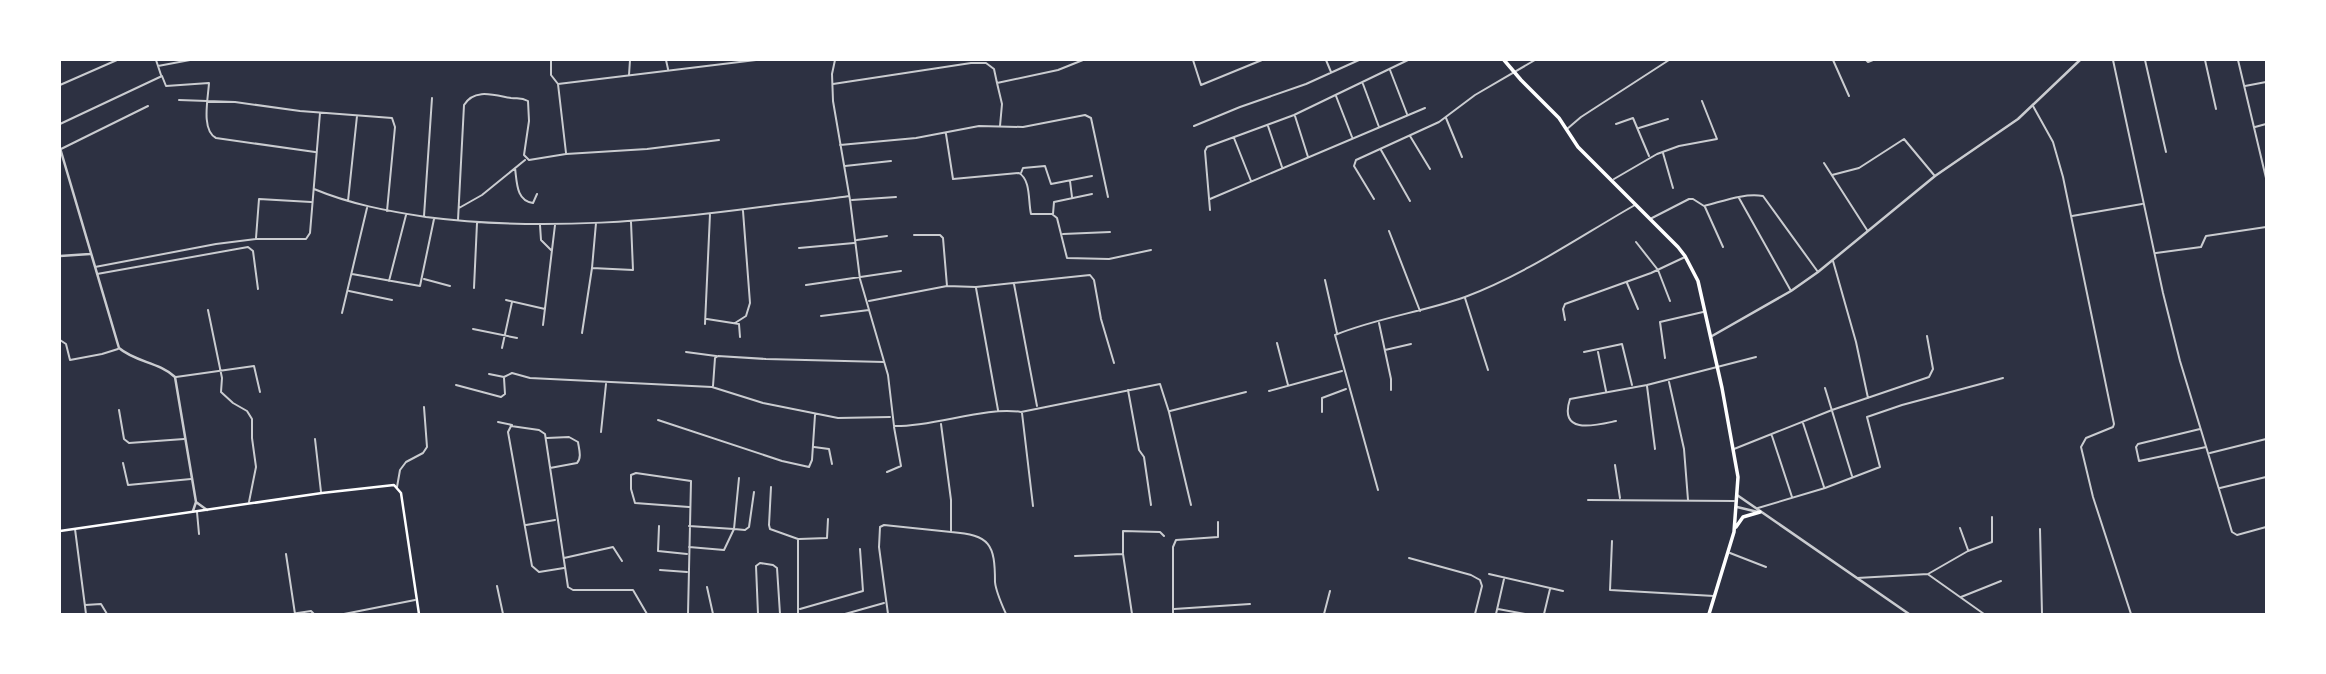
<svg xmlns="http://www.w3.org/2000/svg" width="2326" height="674" viewBox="0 0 2326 674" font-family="Montserrat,sans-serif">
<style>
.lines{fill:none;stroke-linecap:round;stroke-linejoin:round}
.minor{stroke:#caccd0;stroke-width:2}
.tertiary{stroke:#caccd0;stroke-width:2.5}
.secondary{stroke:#fff;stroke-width:2.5}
.primary{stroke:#fff;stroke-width:3.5}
</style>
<rect width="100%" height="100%" fill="#2d3142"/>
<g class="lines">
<!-- minor -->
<path class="minor" d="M156,60L161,75
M551,60V75L558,84L566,153
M666,60L668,69
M835,60L832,74L833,101L850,200L860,279L888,375L894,426C934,427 985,406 1021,412L1160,384L1169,412L1191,505
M1193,60L1201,85L1262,60
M1326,60L1331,72
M1833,60L1849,96
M1866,60L1868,62L1873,60
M2113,60L2163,293L2180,361L2232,532L2237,535L2266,527
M2145,60L2166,152
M2205,60L2216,109
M2238,60L2266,178
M158,66L190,60
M1390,70L1407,114
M629,75L630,60
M558,84L756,60
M833,84L971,63H986L994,69L997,83
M1363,84L1379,127
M60,85L117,60
M2245,86L2266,82
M1336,96L1352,137
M179,100L235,102L300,111L392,118L395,127L387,211
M2033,106L2053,142L2063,177L2114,424L2113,427L2086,438L2081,447L2093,497L2131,614
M1295,116L1308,157
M1446,118L1462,157
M60,124L162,76L166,86L209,83C208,99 201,130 216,138L315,152
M1616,124L1633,118L1649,156
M1000,126L1002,104L997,83L1058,70L1083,60
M1194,126L1240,107L1306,84L1359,60
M1268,126L1282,167
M2255,127L2266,124
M1639,128L1668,119
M1567,129L1581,117L1669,60
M946,134L953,179L1019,173C1031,180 1028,201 1031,214H1052L1057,218L1067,258L1109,259L1151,250
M1410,136L1430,169
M1234,138L1251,181
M840,145L916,138L979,126L1023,127L1085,115L1091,118L1108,197
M61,149L148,106
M1381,150L1410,201
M1663,153L1673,188
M1824,163L1867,230
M845,166L891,161
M515,168C517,182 516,201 533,203L537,194
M1021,173L1023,168L1045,166L1051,184L1092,176
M1832,175L1859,168L1904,139L1934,175
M1614,179L1657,154L1679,146L1717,139L1702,101
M1070,181L1072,197
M314,189C350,204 387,211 426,217C543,232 659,221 775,205C799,202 824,200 849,196
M1739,198L1791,291
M1210,199L1425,108
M1374,199L1354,166L1356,160L1439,122L1475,95L1535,60
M852,200L896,197
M348,201L357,116
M1705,207L1723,247
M459,208L482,195L525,160
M1210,210L1205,151L1207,147L1294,115L1408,60
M1053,214L1054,202L1092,194
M424,216L432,98
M2072,216L2142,204
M1652,218L1689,199H1693L1704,206C1724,201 1743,193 1763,196L1818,272
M458,220L464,105C474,88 494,95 511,98C518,99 521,97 528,101L529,121L524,155L529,160L566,154L647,149L719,140
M540,225L541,240L551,250
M1389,231L1420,311
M1063,234L1110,232
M914,235H940L943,238L947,286
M256,238L259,199L311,202
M857,240L887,236
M1636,242L1658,270L1670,301
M799,248L854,243
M2156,253L2201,247L2206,236L2266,227
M1833,261L1856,342L1868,398
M95,267L216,244L256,239H306L310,233L320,113
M592,268L633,270L631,222
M97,274L248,247L253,251L258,289
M352,274L420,286L434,219
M424,279L450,286
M1325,280L1337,333
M389,281L406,215
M1627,283L1638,309
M1014,284L1037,406
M806,285L901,271
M474,288L477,223
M976,288L998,410
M349,291L392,300
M1465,298L1488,370
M506,300L545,309
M869,301L947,286L976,287L1090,275L1094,280L1101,319L1114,363
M208,310L222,378L221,392L233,403L247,411L252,419V438L256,467L249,502
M342,313L367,208
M821,316L869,310
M707,319L739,324L740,337
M1565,320L1563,309L1565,304L1651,273L1685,257
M735,323L746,316L750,303L743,211
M1379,323L1391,379V390
M705,324L710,214
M543,325L555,225
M473,329L517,338
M582,333L592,268L596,223
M60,340L66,344L70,360L102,354L118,349
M1277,343L1288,385
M502,348L512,302
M1385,350L1411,344
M686,352L716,356
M1584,352L1622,344L1632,385
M1598,352L1606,391
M1665,358L1660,322L1703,312
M489,374L504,377L512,373L530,378L712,387L763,403L838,418L890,417
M176,377L254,366L260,392
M1669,382L1684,449L1688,500
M456,385L501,397L505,394L504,378
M713,386L715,358L718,356L766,359L884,362
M1647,386L1655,449
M1825,388L1852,476
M1128,390L1139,450L1144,457L1151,505
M1269,391L1342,371
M119,410L124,439L129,443L184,439
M1170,411L1246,392
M1322,412V398L1346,389
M1022,413L1033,506
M658,420L782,461L809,467L812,460L815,415
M1616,421C1597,425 1558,436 1570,399L1647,385L1756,357
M498,422L512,425
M1803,423L1824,487
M2200,429L2138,444L2136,447L2139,461L2206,447
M601,432L606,384
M1772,436L1792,497
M547,438L569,437L578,442C579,449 582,458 577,463L550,468
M315,439L321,492
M814,447L829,449L832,464
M1734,449L1832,410L1929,377L1933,369L1927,336
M2210,453L2266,439
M123,463L128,485L191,479
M1615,465L1620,498
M887,472L901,466L894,427
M397,487L400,470L406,462L423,453L427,447L424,407
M771,487L769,525L770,529L798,539V614
M2220,488L2266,477
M1378,490L1335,335C1376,318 1423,312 1465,297C1526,274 1579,237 1635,205
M1588,500L1734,501
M1758,508L1825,488L1880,467L1867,417L1902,405L2003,378
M197,512L199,534
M526,525L555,520
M659,526L658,551L687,554
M689,526L734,529L739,478
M1960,528L1968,550
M75,529L86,614
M2040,529L2042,614
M951,532C990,535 995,544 995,582C996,592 1002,605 1006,614
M799,539L827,538L828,519
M1612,541L1610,590L1714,596
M689,547L724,550L734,529L745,530L749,527L754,492
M1123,553V531L1160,532L1164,536
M1730,553L1766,567
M286,554L295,614
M1075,556L1123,554L1132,614
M564,558L613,547L622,561
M1409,558L1471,575L1480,580L1482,586L1475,614
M564,568L539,572L532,566L508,432L511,426L539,430L545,434L568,587L573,590H633L647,614
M660,570L687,572
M1489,574L1563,591
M1929,575L1984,614
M1857,578L1928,574L1968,551L1992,542V517
M497,586L503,614
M707,587L713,614
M1961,597L2001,581
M85,605L101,604L107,614
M800,609L863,591L860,549
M1174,609L1250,604
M1498,609L1525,614
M291,614L311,611L314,614
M344,614L415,600
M688,614L691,481L636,473L631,475V489L635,503L689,507
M758,614L756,566L760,563L773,565L777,568L780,614
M845,614L884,603
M888,614L879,547L880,527L884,525L951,532V500L941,424
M1173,614V547L1176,540L1218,537V522
M1324,614L1330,591
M1445,614H1447
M1496,614L1504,579
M1544,614L1550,589"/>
<!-- tertiary -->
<path class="tertiary" d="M60,148L119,348C135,362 159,362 175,377L196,502L193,511
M60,256L90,254
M1712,336L1791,291L1818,272L1935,176L2018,119L2080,60
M1737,495L1909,614
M196,502L207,510
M1737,507L1758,512"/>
<!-- secondary -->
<path class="secondary" d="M60,531L322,493L394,485L401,493L419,614"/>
<!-- primary -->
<path class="primary" d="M1504,60L1521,80L1559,118L1578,147L1678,247L1685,256L1698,281L1722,388L1738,477L1734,532L1709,614
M1736,527L1743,517L1760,512"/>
</g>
<!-- border -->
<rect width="2326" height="674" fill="none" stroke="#ffffff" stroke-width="122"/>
</svg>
